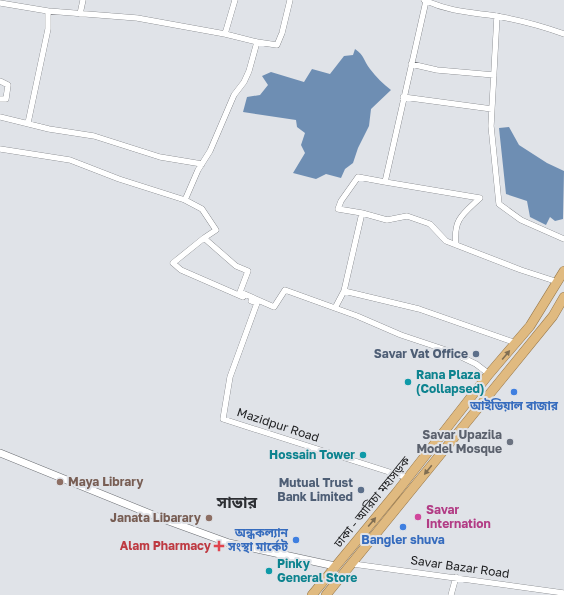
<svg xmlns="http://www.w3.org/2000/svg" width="564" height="595" viewBox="0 0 564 595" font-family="'Golos Text','Noto Sans Bengali',sans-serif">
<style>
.water{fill:#6e8eb3}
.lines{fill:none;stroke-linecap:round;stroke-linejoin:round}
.minor-casing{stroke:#696c71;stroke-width:6}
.tertiary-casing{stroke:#696c71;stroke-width:8}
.trunk-casing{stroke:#98794b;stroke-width:10}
.minor{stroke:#fff;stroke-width:5.5}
.tertiary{stroke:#fff;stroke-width:7}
.trunk{stroke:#e0ba80;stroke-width:9}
.oneway{fill:#806e52}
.service-dot{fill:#5c6f8a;stroke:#e0e3e8;stroke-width:1.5}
.culture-dot{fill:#0f9aa8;stroke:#e0e3e8;stroke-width:1.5}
.shop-dot{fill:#3f7fe0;stroke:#e0e3e8;stroke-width:1.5}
.worship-dot{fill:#6b7280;stroke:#e0e3e8;stroke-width:1.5}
.education-dot{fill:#8d6e63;stroke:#e0e3e8;stroke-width:1.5}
.hotel-dot{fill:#d1479c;stroke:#e0e3e8;stroke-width:1.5}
.health-dot{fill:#e0444e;stroke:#e0e3e8;stroke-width:1.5}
.labels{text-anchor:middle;stroke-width:4;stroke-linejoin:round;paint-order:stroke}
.service-label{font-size:12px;font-weight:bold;fill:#4e5e75;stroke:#e0e3e8;text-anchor:end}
.culture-label{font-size:12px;font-weight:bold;fill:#0d838f;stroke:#e0e3e8;text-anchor:start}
.shop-label{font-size:12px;font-weight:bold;fill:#366cbe;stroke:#e0e3e8}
.street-label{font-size:12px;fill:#202123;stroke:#e0e3e8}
.worship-label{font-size:12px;font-weight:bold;fill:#5b616d;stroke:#e0e3e8;text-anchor:end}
.education-label{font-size:12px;font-weight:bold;fill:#785e54;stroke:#e0e3e8;text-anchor:start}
.hotel-label{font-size:12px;font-weight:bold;fill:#b23c85;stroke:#e0e3e8;text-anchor:start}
.health-label{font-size:12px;font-weight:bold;fill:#be3a42;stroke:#e0e3e8;text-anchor:end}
.district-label{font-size:16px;font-weight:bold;fill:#2d2f33;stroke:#e0e3e8}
</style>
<rect width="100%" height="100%" fill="#e0e3e8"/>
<!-- water -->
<path class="water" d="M355,49C365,56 363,60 370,69C376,77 383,84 391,90L371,109L369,126L358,148L353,163L345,169L341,178L326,174L316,179L293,173L305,153L301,145L305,133L297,127L296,120L243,112L247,97L260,95L268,85L262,76L271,72L304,82L312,69L330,74L344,56L353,55Z
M509,127L519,145L547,163L564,171L563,219L555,221L550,217L546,225L530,217L527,201L506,194L499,128Z"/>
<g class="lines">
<defs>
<path id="minor" d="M235,0L225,34L257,42L249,71L244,82L234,95L210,151L198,170L185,200L202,209L216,230L204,238L236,266L248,271L240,292L274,307L285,290L357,316L401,335L449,351L476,364L489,374
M424,0C451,12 468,12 496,16C519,20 542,26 564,34
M0,3L48,11V29L28,123
M48,11L137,18L225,34
M80,14L83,0
M497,16L491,126L499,204L521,220L564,239
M257,42L277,45L282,33L290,0
M411,64L437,70L494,75
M0,81L8,85L6,99H0
M403,97L492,109
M0,117L49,129L94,136L160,157L202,164
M0,149L70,160L119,179L185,200
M385,182L480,198C463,214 453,219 456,245
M362,213L338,209L341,201L358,177L385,182L426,1
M204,238L173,263L181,270L243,297
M344,291L419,309L516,343
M251,301L257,303L230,377L223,419L408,478
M335,308L344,291L362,213L387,220L407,216L430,224L446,241L521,270L558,282
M353,564L564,593
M451,595L456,577"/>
<path id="tertiary" d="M0,453L163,519L229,543L335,566"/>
<path id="trunk" d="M312,595L396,493L489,374L530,326L564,271
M326,595L553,316L564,297"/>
</defs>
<!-- minor casing -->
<use href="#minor" class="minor-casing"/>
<!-- tertiary casing -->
<use href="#tertiary" class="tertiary-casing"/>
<!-- trunk casing -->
<use href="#trunk" class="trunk-casing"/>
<!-- minor -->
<use href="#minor" class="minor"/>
<!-- tertiary -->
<use href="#tertiary" class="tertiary"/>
<!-- trunk -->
<use href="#trunk" class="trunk"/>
</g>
<!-- one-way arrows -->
<defs><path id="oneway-solid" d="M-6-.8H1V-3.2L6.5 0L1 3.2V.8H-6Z"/></defs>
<g class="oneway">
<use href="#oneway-solid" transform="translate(506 355) rotate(-50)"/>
<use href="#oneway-solid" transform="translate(428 470) rotate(129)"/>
<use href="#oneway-solid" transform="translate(372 522) rotate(-50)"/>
</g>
<!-- markers -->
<g class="service-dot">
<circle cx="476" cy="354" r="4"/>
<circle cx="361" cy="490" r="4"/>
</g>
<g class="culture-dot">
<circle cx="408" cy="382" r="4"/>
<circle cx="363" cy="455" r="4"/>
<circle cx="269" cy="571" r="4"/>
</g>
<g class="shop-dot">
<circle cx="514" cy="392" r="4"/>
<circle cx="403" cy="527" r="4"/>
<circle cx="296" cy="540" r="4"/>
</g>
<circle class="worship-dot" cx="510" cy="442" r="4"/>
<g class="education-dot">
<circle cx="60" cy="482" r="4"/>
<circle cx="209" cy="518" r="4"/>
</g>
<circle class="hotel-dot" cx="418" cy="517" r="4"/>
<path class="health-dot" d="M217 540h4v4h4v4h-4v4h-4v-4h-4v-4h4z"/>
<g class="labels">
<!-- service labels -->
<g class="service-label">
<text x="468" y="358">Savar Vat Office</text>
<text x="353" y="487">Mutual Trust<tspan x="353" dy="14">Bank Limited</tspan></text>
</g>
<!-- culture labels -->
<g class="culture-label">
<text x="416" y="379">Rana Plaza<tspan x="416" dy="14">(Collapsed)</tspan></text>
<text x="355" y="459" text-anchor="end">Hossain Tower</text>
<text x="277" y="568">Pinky<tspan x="277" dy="14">General Store</tspan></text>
</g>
<!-- shop labels -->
<g class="shop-label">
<text x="514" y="410">আইডিয়াল বাজার</text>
<text x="288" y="537" text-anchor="end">অন্ধকল্যান<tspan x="288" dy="14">সংস্থা মার্কেট</tspan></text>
<text x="403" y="544">Bangler shuva</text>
</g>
<!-- street labels -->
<g class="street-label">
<text transform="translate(278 425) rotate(18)" y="4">Mazidpur Road</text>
<text transform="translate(372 502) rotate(-51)" y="4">ঢাকা - আরিচা মহাসড়ক</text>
<text transform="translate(460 567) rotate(8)" y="4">Savar Bazar Road</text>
</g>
<!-- worship labels -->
<g class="worship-label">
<text x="502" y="439">Savar Upazila<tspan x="502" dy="14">Model Mosque</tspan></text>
</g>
<!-- education labels -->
<g class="education-label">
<text x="68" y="486">Maya Library</text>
<text x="201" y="522" text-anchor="end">Janata Libarary</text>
</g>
<!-- hotel labels -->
<g class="hotel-label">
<text x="426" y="514">Savar<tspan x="426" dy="14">Internation</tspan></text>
</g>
<!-- health labels -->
<g class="health-label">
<text x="211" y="550">Alam Pharmacy</text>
</g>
<!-- district labels -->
<g class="district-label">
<text x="237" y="508">সাভার</text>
</g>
</g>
</svg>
